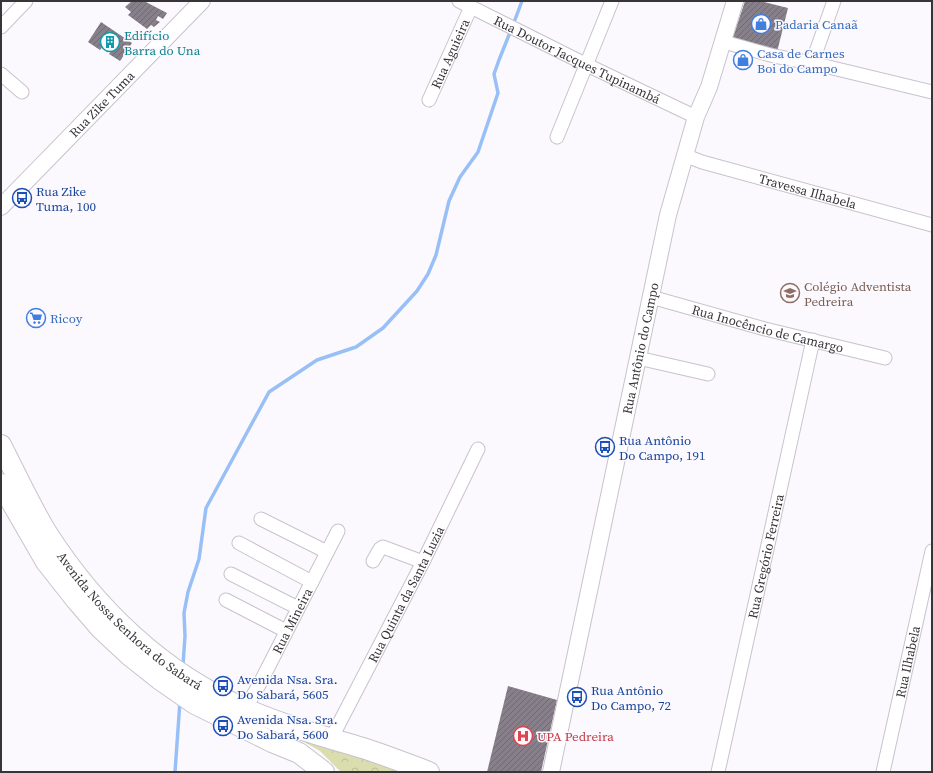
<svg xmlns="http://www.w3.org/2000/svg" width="933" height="773" viewBox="0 0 933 773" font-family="'Source Serif 4',serif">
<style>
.park{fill:url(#park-crowns)}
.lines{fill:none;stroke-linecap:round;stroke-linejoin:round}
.stream{stroke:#98c0f7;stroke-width:3.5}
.building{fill:url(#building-hatch)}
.minor-casing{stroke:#c8c2cd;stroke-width:15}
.tertiary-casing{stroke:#c8c2cd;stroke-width:18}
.primary-casing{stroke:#c8c2cd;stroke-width:22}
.minor{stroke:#fff;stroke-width:13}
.tertiary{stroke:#fff;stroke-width:16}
.primary{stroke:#fff;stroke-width:20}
.labels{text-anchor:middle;stroke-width:3;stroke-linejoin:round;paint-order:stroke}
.shop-label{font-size:13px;fill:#366cbe;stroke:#fcf9fe;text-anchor:start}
.culture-label{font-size:13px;fill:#0d838f;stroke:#fcf9fe;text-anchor:start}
.street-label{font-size:13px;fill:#383539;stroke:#fcf9fe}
.transit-label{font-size:13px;fill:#164399;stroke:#fcf9fe;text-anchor:start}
.education-label{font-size:13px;fill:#785e54;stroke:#fcf9fe;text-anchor:start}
.health-label{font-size:13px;fill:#be3a42;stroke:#fcf9fe;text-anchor:start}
</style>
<defs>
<pattern id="park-crowns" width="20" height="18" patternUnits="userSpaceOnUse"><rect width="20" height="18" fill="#dadeaf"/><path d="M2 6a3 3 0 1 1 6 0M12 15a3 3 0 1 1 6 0" fill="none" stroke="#bcbf97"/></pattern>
<pattern id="building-hatch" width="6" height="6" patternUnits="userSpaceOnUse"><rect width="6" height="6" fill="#87808b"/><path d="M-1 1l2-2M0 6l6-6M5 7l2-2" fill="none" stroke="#6f6a73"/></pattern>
</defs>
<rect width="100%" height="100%" fill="#fcf9fe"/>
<!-- park -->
<path class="park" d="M300,736L404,772H341L320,751L299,739Z"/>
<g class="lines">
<!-- stream -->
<path class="stream" d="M513,25L522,1
M183,665L185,636L184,613L188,592L199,559L206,508L269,392L317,360L356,347L383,328L417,291L428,274L436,255L449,201L460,177L478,152L498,93L494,74L499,60L511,30
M175,772L180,701"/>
</g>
<!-- building -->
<path class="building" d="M132,1H144L167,13L163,19L158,16L156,20L160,22L154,27L151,25L147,29L128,15L131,12L125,7Z
M745,1H760L788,8L777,52L732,40Z
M101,22L132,43L120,61L109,54L112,50L104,45L100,50L88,42Z
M737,54L753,58L750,67L733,62Z
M508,686L557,700L541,772H487Z"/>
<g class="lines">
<defs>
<g id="minor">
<path id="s1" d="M459,1L587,65L696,117"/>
<path d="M1,27L26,1"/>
<path d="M724,42L774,56L812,63L932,92"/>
<path d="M812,63L834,1"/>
<path d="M1,74L22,92"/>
<path id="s2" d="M429,100L471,7"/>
<path d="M557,137L612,1"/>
<path id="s3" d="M684,155L702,162L932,225"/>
<path id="s4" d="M651,297L765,329L885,358"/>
<path d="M638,358L708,374"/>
<path d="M261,519L327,552"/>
<path d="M239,543L312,582"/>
<path d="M373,561L380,549L383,547L423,562"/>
<path d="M231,574L298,608"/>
<path d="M226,600L286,631"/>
<path id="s5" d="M245,709L259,685L338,531"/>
<path id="s6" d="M331,739L423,562L478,449"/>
<path id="s7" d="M718,772L813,340"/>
<path id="s8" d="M883,772L932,551"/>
</g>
<g id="tertiary">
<path id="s9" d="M1,207L202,1"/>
<path id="s10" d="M551,772L668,215L696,117L709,87L735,1"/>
</g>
<g id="primary">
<path id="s11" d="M1,445C16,474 30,505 47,533C95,608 163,674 246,709C285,726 326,737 366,749C387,756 408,764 429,772"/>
<path d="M1,484L46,562L76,600L101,629L130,656L159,679L195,704L272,742L299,753L324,772"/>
</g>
</defs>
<!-- minor casing -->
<use href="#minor" class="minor-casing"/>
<!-- tertiary casing -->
<use href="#tertiary" class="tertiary-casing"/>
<!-- primary casing -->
<use href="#primary" class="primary-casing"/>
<!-- minor -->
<use href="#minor" class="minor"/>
<!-- tertiary -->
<use href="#tertiary" class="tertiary"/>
<!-- primary -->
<use href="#primary" class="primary"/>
</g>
<!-- icons -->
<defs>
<symbol id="shop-ring" viewBox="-11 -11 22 22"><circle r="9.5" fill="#fcf9fe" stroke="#3f7fe0" stroke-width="1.5"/><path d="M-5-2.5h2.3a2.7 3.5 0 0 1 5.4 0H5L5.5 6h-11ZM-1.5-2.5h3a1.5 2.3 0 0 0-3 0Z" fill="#3f7fe0"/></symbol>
<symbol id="building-ring" viewBox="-11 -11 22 22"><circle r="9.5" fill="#fcf9fe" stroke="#0f9aa8" stroke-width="1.5"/><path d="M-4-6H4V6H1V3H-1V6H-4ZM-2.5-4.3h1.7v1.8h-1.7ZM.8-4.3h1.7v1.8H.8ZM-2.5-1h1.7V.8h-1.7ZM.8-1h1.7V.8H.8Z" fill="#0f9aa8"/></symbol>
<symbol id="bus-ring" viewBox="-11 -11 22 22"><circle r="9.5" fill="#fcf9fe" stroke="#1a4fb4" stroke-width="1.5"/><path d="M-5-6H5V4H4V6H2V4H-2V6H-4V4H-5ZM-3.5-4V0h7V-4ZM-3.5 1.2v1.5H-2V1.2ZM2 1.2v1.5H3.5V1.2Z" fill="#1a4fb4"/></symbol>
<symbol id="school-ring" viewBox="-11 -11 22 22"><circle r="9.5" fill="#fcf9fe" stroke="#8d6e63" stroke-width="1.5"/><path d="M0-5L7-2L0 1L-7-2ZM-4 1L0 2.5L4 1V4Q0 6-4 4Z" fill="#8d6e63"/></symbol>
<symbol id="supermarket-ring" viewBox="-11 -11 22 22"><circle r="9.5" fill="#fcf9fe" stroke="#3f7fe0" stroke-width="1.5"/><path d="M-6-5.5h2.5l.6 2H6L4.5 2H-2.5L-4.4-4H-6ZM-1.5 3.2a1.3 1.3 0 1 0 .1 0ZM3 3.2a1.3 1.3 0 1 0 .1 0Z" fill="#3f7fe0"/></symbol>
<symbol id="hospital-ring" viewBox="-11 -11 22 22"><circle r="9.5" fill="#fcf9fe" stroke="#e0444e" stroke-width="1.5"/><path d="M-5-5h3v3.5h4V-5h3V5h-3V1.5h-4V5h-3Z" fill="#e0444e"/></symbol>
</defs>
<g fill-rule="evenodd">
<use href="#shop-ring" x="750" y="13" width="22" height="22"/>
<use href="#building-ring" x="99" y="31" width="22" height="22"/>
<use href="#shop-ring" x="732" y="49" width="22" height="22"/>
<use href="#bus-ring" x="11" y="187" width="22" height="22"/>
<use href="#school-ring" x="779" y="282" width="22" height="22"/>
<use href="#supermarket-ring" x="25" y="307" width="22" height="22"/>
<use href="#bus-ring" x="594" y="436" width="22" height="22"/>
<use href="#bus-ring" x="212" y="675" width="22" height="22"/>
<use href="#bus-ring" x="566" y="686" width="22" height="22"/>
<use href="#bus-ring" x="212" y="715" width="22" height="22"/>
<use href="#hospital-ring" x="512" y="725" width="22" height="22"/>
</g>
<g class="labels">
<!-- shop labels -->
<g class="shop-label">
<text x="775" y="29">Padaria Canaã</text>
<text x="757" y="58">Casa de Carnes<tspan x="757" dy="15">Boi do Campo</tspan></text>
<text x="50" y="323">Ricoy</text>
</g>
<!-- culture labels -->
<g class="culture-label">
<text x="124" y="40">Edifício<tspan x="124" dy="15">Barra do Una</tspan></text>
</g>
<!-- street labels -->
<g class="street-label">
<text dy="5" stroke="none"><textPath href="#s2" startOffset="51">Rua Aguieira</textPath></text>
<text dy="5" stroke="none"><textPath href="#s1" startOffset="132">Rua Doutor Jacques Tupinambá</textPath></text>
<text dy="5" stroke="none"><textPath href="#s9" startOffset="144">Rua Zike Tuma</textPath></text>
<text dy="5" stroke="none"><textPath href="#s3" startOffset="129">Travessa Ilhabela</textPath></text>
<text dy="5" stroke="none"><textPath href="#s4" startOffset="121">Rua Inocêncio de Camargo</textPath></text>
<text dy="5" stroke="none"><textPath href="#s10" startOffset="433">Rua Antônio do Campo</textPath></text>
<text dy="5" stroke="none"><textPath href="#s7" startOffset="221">Rua Gregório Ferreira</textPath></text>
<text dy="5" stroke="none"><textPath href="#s6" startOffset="163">Rua Quinta da Santa Luzia</textPath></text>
<text dy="5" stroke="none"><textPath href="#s11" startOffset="221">Avenida Nossa Senhora do Sabará</textPath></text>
<text dy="5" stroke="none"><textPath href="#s5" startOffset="100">Rua Mineira</textPath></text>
<text dy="5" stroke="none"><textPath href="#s8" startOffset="113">Rua Ilhabela</textPath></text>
</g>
<!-- transit labels -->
<g class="transit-label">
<text x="36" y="196">Rua Zike<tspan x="36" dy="15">Tuma, 100</tspan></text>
<text x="619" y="445">Rua Antônio<tspan x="619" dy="15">Do Campo, 191</tspan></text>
<text x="237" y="684">Avenida Nsa. Sra.<tspan x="237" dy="15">Do Sabará, 5605</tspan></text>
<text x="591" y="695">Rua Antônio<tspan x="591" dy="15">Do Campo, 72</tspan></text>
<text x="237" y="724">Avenida Nsa. Sra.<tspan x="237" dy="15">Do Sabará, 5600</tspan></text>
</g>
<!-- education labels -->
<g class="education-label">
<text x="804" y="291">Colégio Adventista<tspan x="804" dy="15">Pedreira</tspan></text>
</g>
<!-- health labels -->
<g class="health-label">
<text x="537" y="741">UPA Pedreira</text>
</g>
</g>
<!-- border -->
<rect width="933" height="773" fill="none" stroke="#383539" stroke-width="4"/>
</svg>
